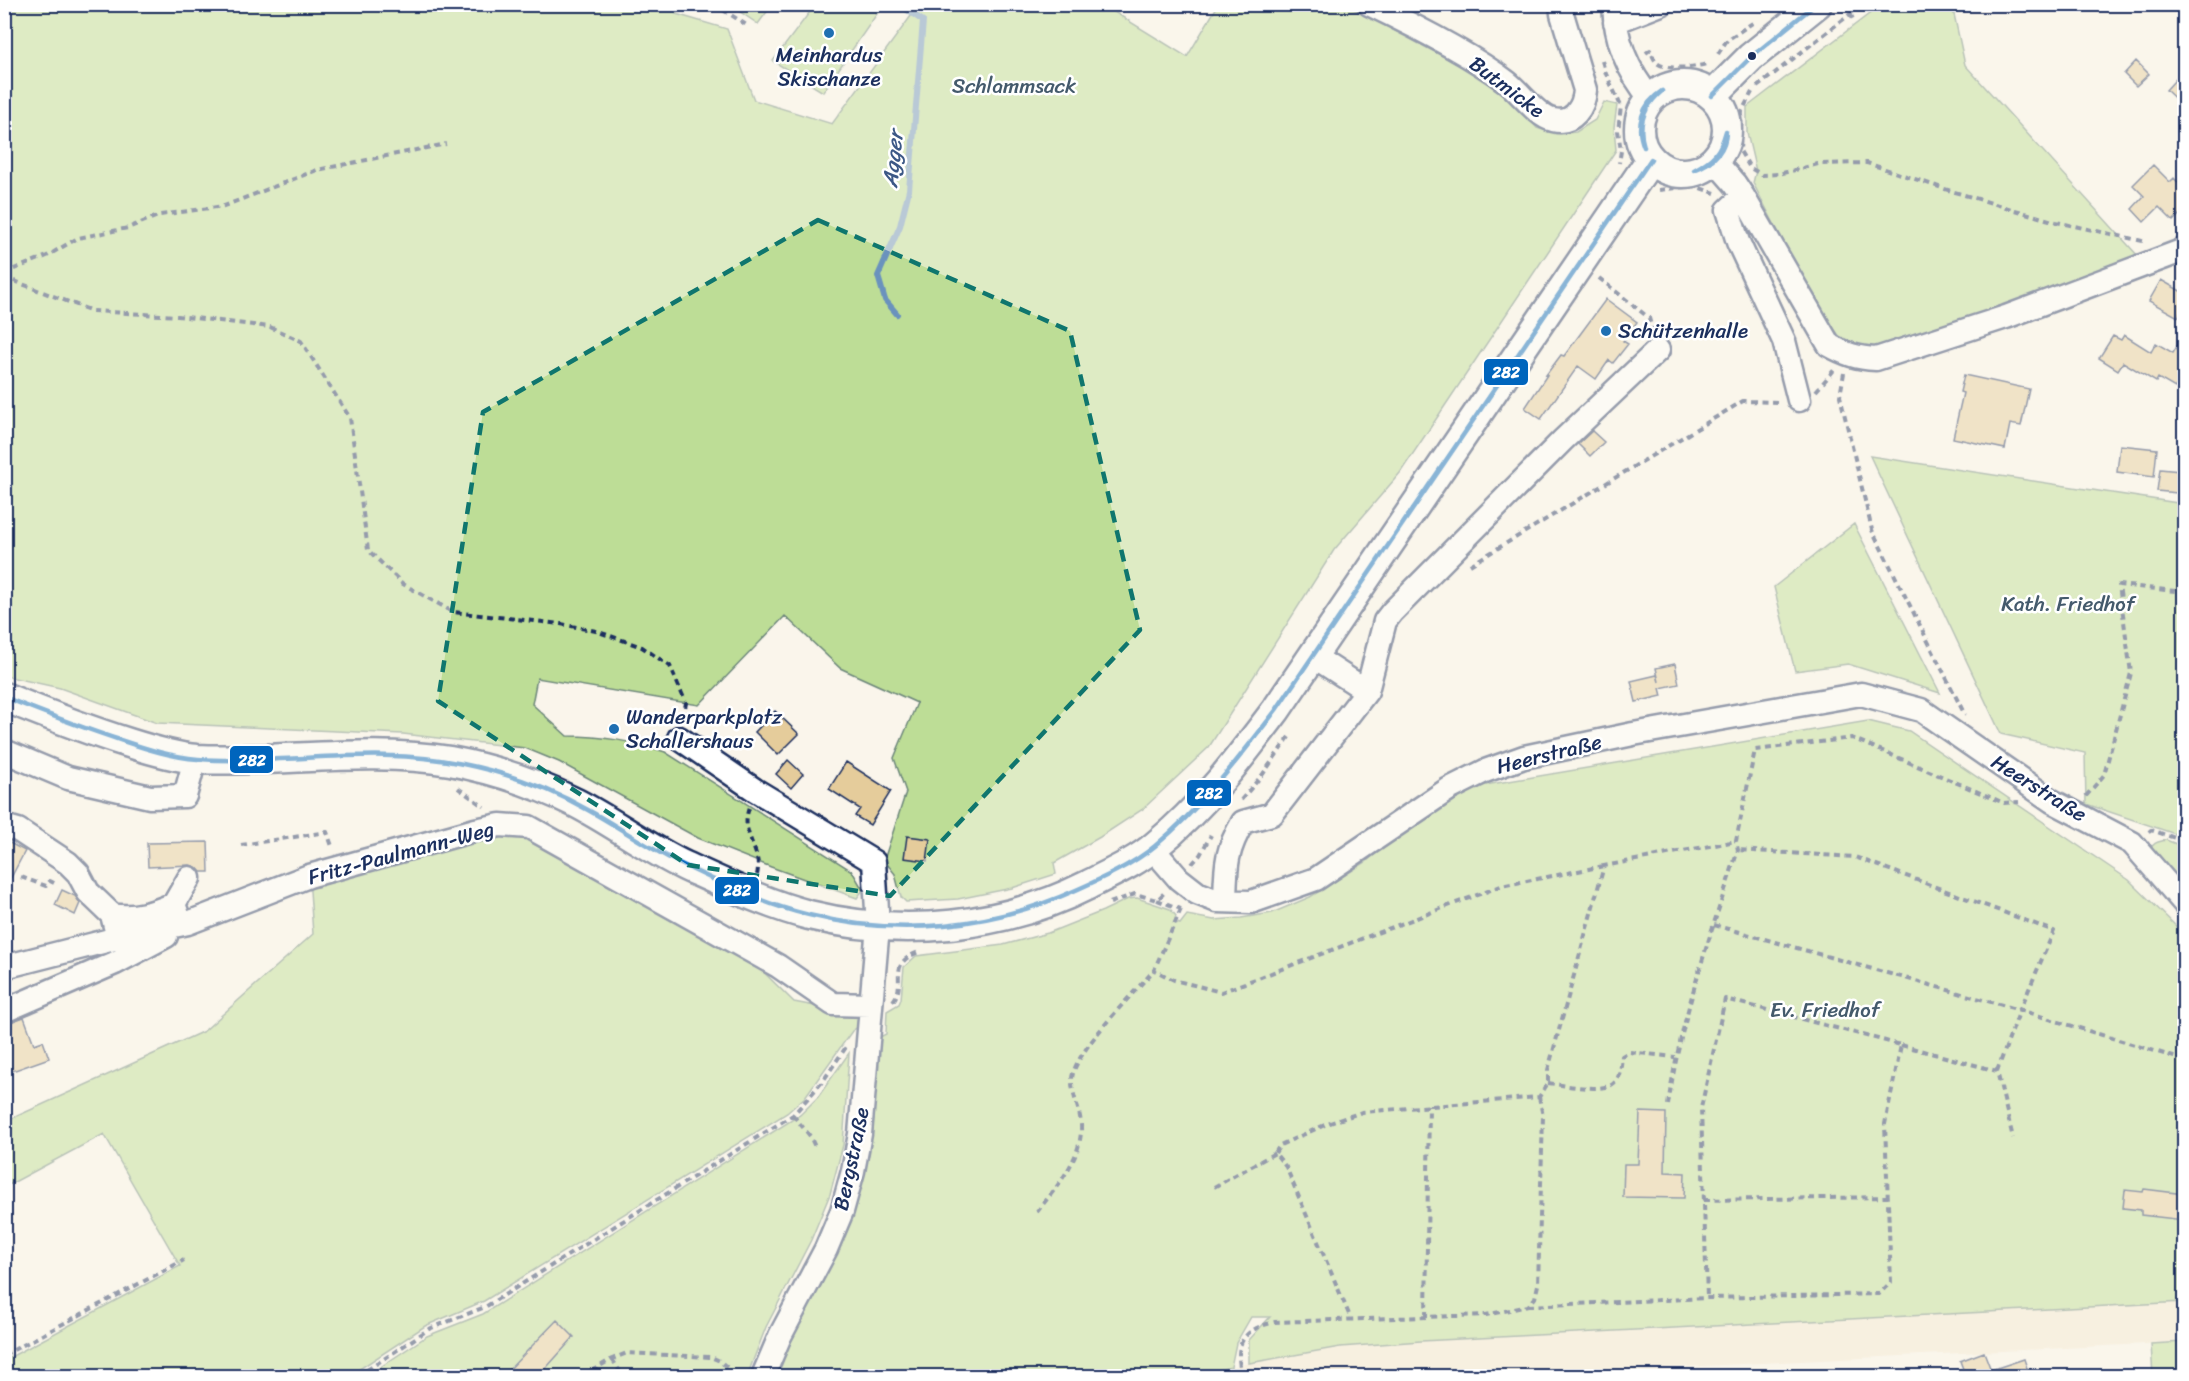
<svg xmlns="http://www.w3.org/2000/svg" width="2189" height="1381" viewBox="0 0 2189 1381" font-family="Sriracha,sans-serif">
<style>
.built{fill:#f4e9d3}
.green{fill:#bddd96;stroke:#6c867a;stroke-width:1.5}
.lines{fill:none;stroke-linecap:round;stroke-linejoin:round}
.stream{stroke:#6a92bd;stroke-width:6}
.building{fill:#e5cc9b;stroke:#1b2f5e;stroke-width:1.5}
.minor-casing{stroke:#1b2f5e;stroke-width:27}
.major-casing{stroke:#1b2f5e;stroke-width:33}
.path{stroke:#1b2f5e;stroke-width:4;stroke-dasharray:6 4.5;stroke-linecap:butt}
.minor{stroke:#fff;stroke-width:22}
.major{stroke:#fff;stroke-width:28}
.bus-1-casing{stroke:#fff;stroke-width:9}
.bus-1{stroke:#0065bd;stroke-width:4.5}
.marked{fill:none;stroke:#0f766e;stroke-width:4.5;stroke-dasharray:12 8;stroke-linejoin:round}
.poi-dot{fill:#1f6fb2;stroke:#fff;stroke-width:2}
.bus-dot{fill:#1b2f5e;stroke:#fff;stroke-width:2}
.labels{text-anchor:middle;stroke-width:5;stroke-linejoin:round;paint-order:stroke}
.poi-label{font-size:21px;fill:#1b2f5e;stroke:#fff;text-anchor:start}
.park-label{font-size:21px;fill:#445a6c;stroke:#fff}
.street-label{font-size:21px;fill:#1b2f5e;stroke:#fff}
.water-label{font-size:22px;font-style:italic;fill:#3c5886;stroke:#fff}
.line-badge{stroke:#fff;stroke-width:2}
.badge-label{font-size:16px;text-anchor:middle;font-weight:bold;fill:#fff}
</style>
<rect width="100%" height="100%" fill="#faf5eb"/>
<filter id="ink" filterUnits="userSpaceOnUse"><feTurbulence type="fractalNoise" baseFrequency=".0167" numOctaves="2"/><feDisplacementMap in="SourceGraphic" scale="12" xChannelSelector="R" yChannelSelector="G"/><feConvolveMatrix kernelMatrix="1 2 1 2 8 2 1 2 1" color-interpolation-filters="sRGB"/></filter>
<g filter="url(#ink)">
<!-- built -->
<path class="built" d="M2184,1302V1342L1501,1376H1194L1249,1363L1340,1347L1421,1341Z"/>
<!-- green -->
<path class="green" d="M5,5H684L676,14L727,29L754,100L832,124L919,5H1103L1187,57L1218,5H1346L1480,76L1512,100L1537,128L1556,134L1576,132L1595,120L1604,102L1617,105L1614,127L1616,150L1400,473L1334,550L1209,747L1143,809L1100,837L1054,863L1056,874L1012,888L958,899L906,902L901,897L895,874L884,860L906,792L894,758L917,703L840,668L785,616L699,705L537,678L532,704L567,736C603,736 631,741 665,752L852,871L863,890L857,898L771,867L698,838L559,762L525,748L403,734L157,723L60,688L5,676Z
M730,5H772L758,24Z
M815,5H883L823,92L773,61Z
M1881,5H1952L1965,65L2138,256L1877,352L1845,344L1813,299L1753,183L1756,171L1747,133V107Z
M1870,456L2184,504V837L2086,804L2085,753L2001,734Z
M1854,524L1940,693L1848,664L1795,671L1774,587Z
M1868,721L1909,731L2129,880L2184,934V1302L1421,1341L1340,1347L1249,1363V1340L1270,1317H1251L1236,1343L1231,1367L1194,1376H772L833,1251L878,1038L886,1034L887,1011L899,1004L901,999L904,967L916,956L1003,945L1048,933L1103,911L1128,899L1137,898L1170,909L1176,916L1174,922L1180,924L1187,915L1214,920L1241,918L1272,913L1310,897L1366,862L1413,821L1459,791L1491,784Z
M500,825L730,939L794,1002L851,1013C857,1015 860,1018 861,1025L852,1031L805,1097L787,1113L484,1301L425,1326L349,1376H5V1360L180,1266L104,1134L5,1187L4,1122L204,1031L313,934L309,876Z
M2166,840L2184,847V886L2152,855L2150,850C2153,842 2158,842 2166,840Z
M849,1053L843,1145L830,1194L811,1240L766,1327L747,1376H367L427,1336L483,1314L800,1115L818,1097Z
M2184,1342V1376H2153L2151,1344Z"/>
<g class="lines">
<!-- stream -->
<path class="stream" d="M897,314L885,300L878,276L900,226L909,190L923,21L903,7"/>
</g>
<!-- building -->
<path class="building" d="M2136,61L2149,74L2136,86L2124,74Z
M2184,70V107L2166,90Z
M2153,165L2170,182L2174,178L2184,189V210L2173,221L2159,207L2144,222L2132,209L2144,196L2133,185Z
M2161,280L2184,293V305L2178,317L2149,301Z
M1606,299L1637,322L1623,341L1628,344L1613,363L1609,360L1596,379L1578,366L1541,419L1525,408L1547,375H1546L1561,355L1564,356Z
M2124,335L2151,352L2156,343L2173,353L2184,335V373L2175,388L2158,378L2156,382L2123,362L2118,370L2099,358L2113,336L2121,340Z
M1964,375L2029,389L2021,426L2010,424L2005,449L1953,438L1963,393L1960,392Z
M1592,431L1604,442L1590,456L1578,444Z
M2120,445L2157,449L2154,477L2117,472Z
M2160,469L2180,471L2177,493L2157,491Z
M1675,664L1679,684L1660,688L1662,696L1636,702L1631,681L1657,675L1659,682L1656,668Z
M775,711L799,734L778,755L755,732Z
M788,760L803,774L791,788L776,774Z
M846,762L891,791L870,825L855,816L860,809L829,789Z
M907,836L930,839L927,861L904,858Z
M4,840L25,851L4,891Z
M208,842L209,872H201L196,867L190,865L148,867L147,843Z
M62,890L75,896L80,903L75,915L55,905Z
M24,1017L34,1044L43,1041L49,1058L4,1074V1024Z
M1640,1112L1666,1113L1665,1172L1685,1173L1684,1198L1623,1197L1624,1164H1638Z
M2144,1189L2184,1194V1220L2141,1215V1210L2123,1208L2125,1190L2143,1192Z
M557,1320L574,1337L538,1377H502Z
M1984,1352L1991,1370L2024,1359L2030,1377H1966L1960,1361Z"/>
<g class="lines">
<defs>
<path id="minor" d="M1369,4C1413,25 1469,53 1507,82C1520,92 1538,117 1553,120C1573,125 1584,107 1585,90L1562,14L1561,4
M1614,4C1615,40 1628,72 1651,99
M1615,22L1661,4
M1714,160L1735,184L1743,196L1829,345C1845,354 1857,358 1876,359L2006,317L2184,250
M1743,196L1728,210L1738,242L1784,341L1799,400
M1313,656L1367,691
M679,738L755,790L874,862L878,926L860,1134L853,1171L842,1211L826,1249L780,1336L763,1376
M4,751L68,778L150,797L185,796L195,759
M4,826L18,830L68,863L78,873L88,892L112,915L118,938
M1153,849L1179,879L1197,893L1217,901L1251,902L1316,879L1449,789L1485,771L1524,757L1633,734L1861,694L1921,710L2052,801L2132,843L2184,903
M1225,901C1226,867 1225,852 1243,822L1272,814L1367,691L1385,621L1392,612L1563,440L1658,350
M112,915C135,919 153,913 174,904
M179,918L174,904L189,878
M4,967L118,938L188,923L309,876L475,830L500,825L529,827L778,966L833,1004L871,1005
M4,1011L115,963L166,936"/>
<path id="major" d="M1639 129a44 44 0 1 1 88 0a44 44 0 1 1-88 0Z
M1712,96L1751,57L1817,4
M4,697C46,714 87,730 129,743C151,750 174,757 197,759C281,763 367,747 450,761C493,769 536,783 576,803C613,822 647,848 685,866C725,884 766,904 809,915C902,938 1003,928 1088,885C1111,873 1136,862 1155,846C1202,808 1239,759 1276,710L1651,159"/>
</defs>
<!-- minor casing -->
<use href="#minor" class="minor-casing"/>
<!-- major casing -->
<use href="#major" class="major-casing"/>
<!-- path -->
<path class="path" d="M714,4L748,26
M1845,4L1854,21
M1646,53L1650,50C1652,54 1654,60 1657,63C1665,71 1700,67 1709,63
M1718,54L1727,40L1754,22
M1602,61L1606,74L1621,106L1618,131L1621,151L1619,163
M1757,87L1863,4
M1749,166L1740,151L1742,111L1752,92
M1752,169L1762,175L1779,174L1818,164L1867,163L1951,191L2056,222L2147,242
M1659,190L1694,186L1715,193
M4,273L47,256L78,238L128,228L160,215L224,206L317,170L446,144
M4,277L92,311L178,316L270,327L301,341L350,418L368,550L403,584L453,612L561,624L596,631L642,647L670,666L686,703L683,718
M1599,278L1649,318L1653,333
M1844,373L1840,396L1872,530L1965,715
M1816,391L1835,369
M1470,565L1743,401L1780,402
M2184,774V777
M458,788L484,807
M2086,796L2104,775L2131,673L2119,585L2184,592
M1241,800L1263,774L1289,737
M749,808C739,835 763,849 757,875
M2149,832L2151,830L2184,841
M241,845L327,832L333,849
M1192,864L1200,855L1211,835
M21,877L46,886L50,881L58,885
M1157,900L1181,909
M1110,903L1135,894L1157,900L1164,893
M1181,909L1154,970L1174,980L1221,992L1501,886L1604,866
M1714,925L2020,1010L2054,931L1855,857L1738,850
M893,1001C908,983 885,964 919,952
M1901,1045L1997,1071L2013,1138
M1997,1071L2020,1010L2184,1060
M1548,1083C1562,1085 1605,1093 1614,1083C1621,1076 1621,1064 1622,1056L1629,1052L1675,1057
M1668,1105C1681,1017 1711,933 1738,850L1736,841L1755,750L1852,738L2004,803L2019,802
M793,1115L810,1136L815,1147
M1275,1153L1280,1145L1327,1124L1362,1112L1539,1097L1548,1083V1070L1604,866L1736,841
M1214,1187L1275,1153L1286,1167L1351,1319
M1704,1200L1888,1197
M1037,1212C1057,1186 1083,1158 1081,1124C1080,1109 1071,1093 1072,1079C1073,1053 1135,992 1154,970
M1528,1306L1707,1298L1879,1294L1891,1282L1885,1124L1901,1045L1725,999L1701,1108L1707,1298
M1426,1317L1429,1105
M4,1355L184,1260
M612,1359L623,1376
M358,1376L429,1329L485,1307L793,1115L823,1081L846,1047
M583,1376L612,1359L627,1353L711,1357L720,1361L730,1370
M1242,1376C1234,1344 1241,1330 1275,1322L1486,1315L1528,1306L1535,1298L1538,1285L1543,1116L1539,1097"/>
<!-- minor -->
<use href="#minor" class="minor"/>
<!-- major -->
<use href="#major" class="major"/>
<defs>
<path id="bus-1" d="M1712,96L1751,57L1816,4
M1644,147C1635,126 1642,104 1662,91
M1644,147C1637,125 1644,106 1662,91
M1694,170C1713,159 1720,153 1726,131
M1694,170C1712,163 1726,152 1726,131
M4,697C44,713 83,728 123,741C147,749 172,757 198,759C286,765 376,745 463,764C507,773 549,788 588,810C621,828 651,850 685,866C724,885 766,905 809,915C898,937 992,928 1076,890C1103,878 1132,865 1155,846C1202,807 1239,758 1276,710L1651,159"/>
</defs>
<!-- bus-1 casing -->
<use href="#bus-1" class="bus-1-casing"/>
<!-- bus-1 -->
<use href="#bus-1" class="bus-1"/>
</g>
</g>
<!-- marked area -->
<path d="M0 0H2189V1381H0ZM818,220L1070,331L1140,630L890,896L688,865L438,701L483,412Z" fill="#faf5eb" fill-opacity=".55" fill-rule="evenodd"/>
<path class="marked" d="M818,220L1070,331L1140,630L890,896L688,865L438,701L483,412Z"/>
<!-- markers -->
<g class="poi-dot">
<circle cx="829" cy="33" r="6"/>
<circle cx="1606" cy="331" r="6"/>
<circle cx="614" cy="729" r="6"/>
</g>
<circle class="bus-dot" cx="1752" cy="56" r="5"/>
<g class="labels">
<!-- poi labels -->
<g class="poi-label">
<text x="829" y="62" text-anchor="middle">Meinhardus<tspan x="829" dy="24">Skischanze</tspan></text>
<text x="1618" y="338">Schützenhalle</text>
<text x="626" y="724">Wanderparkplatz<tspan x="626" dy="24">Schallershaus</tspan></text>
</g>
<!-- park labels -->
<g class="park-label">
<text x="1014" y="93">Schlammsack</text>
<text x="2068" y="611">Kath. Friedhof</text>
<text x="1825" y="1017">Ev. Friedhof</text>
</g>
<!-- street labels -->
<g class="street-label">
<text transform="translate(1507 87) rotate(37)" y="7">Butmicke</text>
<text transform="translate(1549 754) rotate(-14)" y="7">Heerstraße</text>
<text transform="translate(2039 788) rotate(32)" y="7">Heerstraße</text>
<text transform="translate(401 853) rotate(-15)" y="7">Fritz-Paulmann-Weg</text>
<text transform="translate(851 1159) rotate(-78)" y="7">Bergstraße</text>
</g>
<!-- water labels -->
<g class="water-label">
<text transform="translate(892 159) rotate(-84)" y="8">Agger</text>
</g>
</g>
<g class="line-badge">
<rect x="1483" y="358" width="46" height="28" rx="6" fill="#0065bd"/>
<rect x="229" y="745" width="45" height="29" rx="6" fill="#0065bd"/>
<rect x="1186" y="779" width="46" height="28" rx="6" fill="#0065bd"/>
<rect x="714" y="876" width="46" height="29" rx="6" fill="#0065bd"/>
</g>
<g class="badge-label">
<text x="1506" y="378">282</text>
<text x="252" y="766">282</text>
<text x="1209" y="799">282</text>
<text x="737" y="896">282</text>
</g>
<!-- margin -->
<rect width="2189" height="1381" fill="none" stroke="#fff" stroke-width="24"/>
<rect x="12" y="12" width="2165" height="1357" fill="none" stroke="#1b2f5e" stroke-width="2" filter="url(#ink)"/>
</svg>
